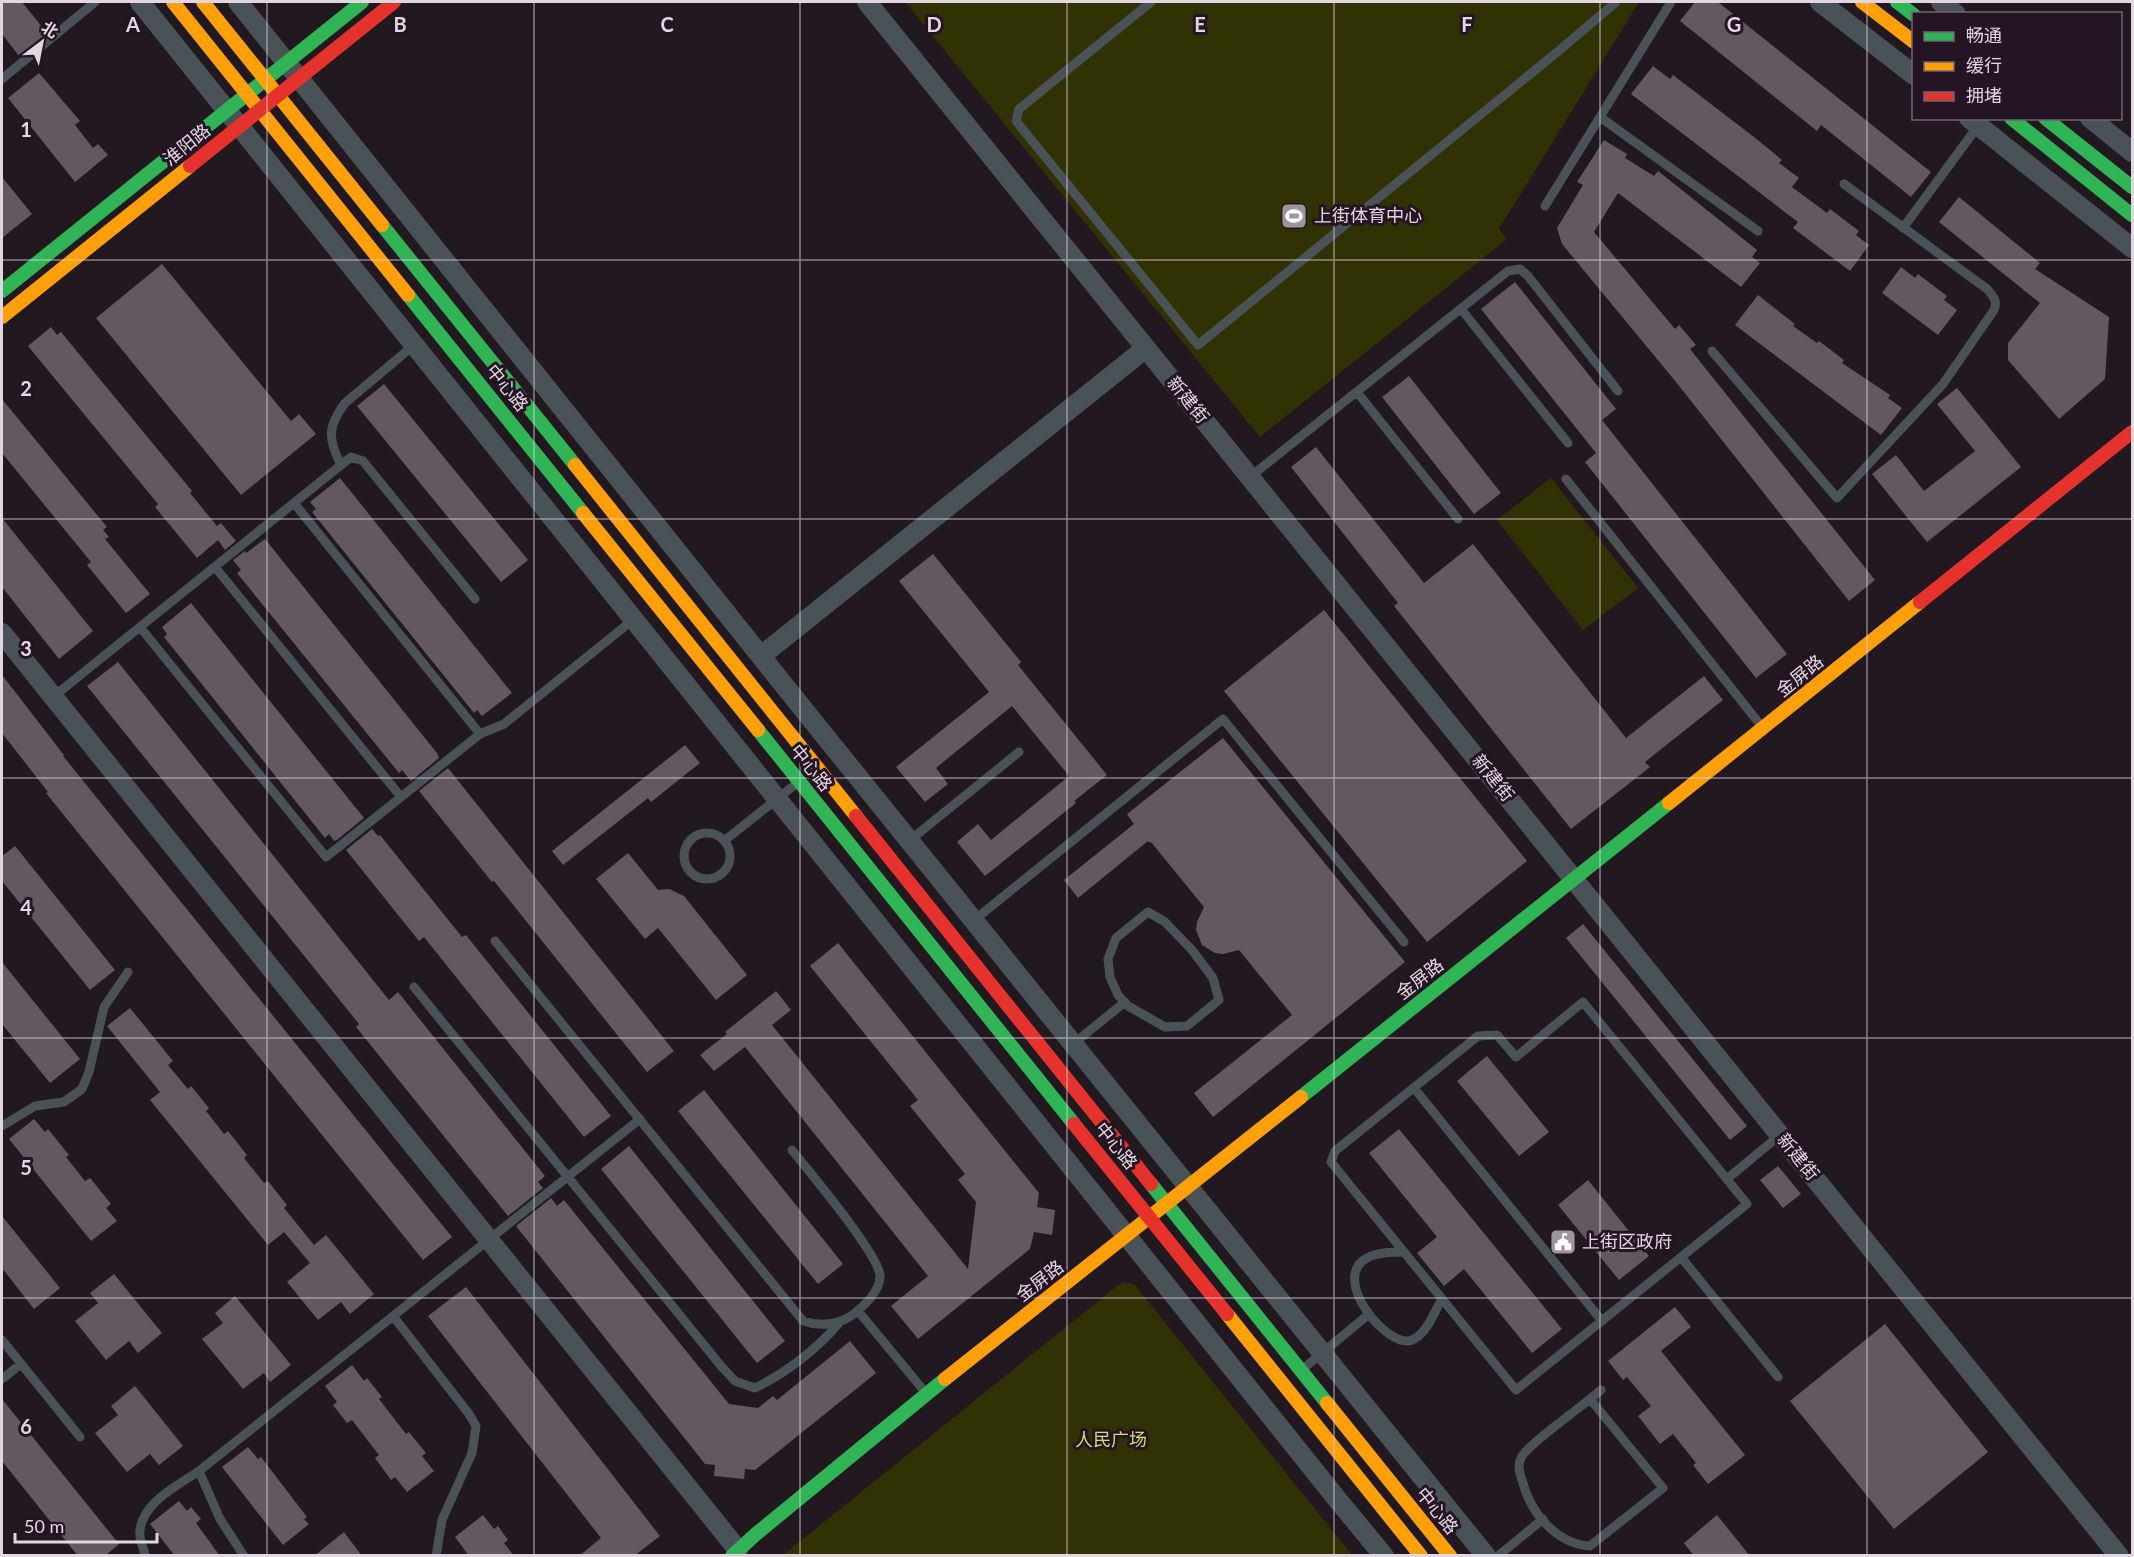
<svg xmlns="http://www.w3.org/2000/svg" width="2134" height="1557" viewBox="0 0 2134 1557" font-family="Lato,'Noto Sans SC',sans-serif">
<style>
.green{fill:#313204}
.building{fill:#625960}
.lines{fill:none;stroke-linecap:round;stroke-linejoin:round}
.lane{stroke:#495357;stroke-width:9}
.street{stroke:#495357;stroke-width:20}
.fast{stroke:#30b455;stroke-width:14}
.slow{stroke:#ff9f0a;stroke-width:14}
.jam{stroke:#e5322d;stroke-width:14}
.grid{fill:none;stroke:#e2d7e1;stroke-width:1.5;stroke-opacity:0.55}
.labels{text-anchor:middle;stroke-width:6;stroke-linejoin:round;paint-order:stroke}
.street-label{font-size:18px;fill:#e2d7e1;stroke:#251524}
.poi-label{font-size:18px;fill:#e2d7e1;stroke:#251524;text-anchor:start}
.park-label{font-size:18px;fill:#d3dc71;stroke:#251524}
.grid-label{font-size:20px;text-anchor:middle;font-weight:bold;fill:#e2d7e1;stroke:#251524;stroke-width:6;stroke-linejoin:round;paint-order:stroke}
</style>
<rect width="100%" height="100%" fill="#221820"/>
<!-- green -->
<path class="green" d="M905,2H1639L1499,229L1507,239L1260,437Z
M1551,478L1638,588L1583,630L1497,520Z
M1122,1282L1134,1284L1352,1555H783Z"/>
<!-- building -->
<path class="building" d="M2,2H22L47,33L19,56L2,34Z
M1695,2H1718L1931,172L1911,197L1821,125L1817,131L1680,21Z
M1653,66L1670,79L1673,75L1754,137L1782,160L1779,163L1799,178L1792,187L1827,213L1830,209L1859,231L1856,235L1869,245L1850,271L1793,228L1798,222L1631,94Z
M39,73L80,121L75,125L93,148L98,144L108,155L75,182L8,98Z
M1604,140L1627,154L1625,158L1654,176L1658,171L1757,250L1752,257L1760,263L1741,287L1618,193L1594,232L1675,329L1679,325L1696,345L1690,349L1875,580L1849,601L1676,382L1562,244L1557,228L1583,185L1577,182Z
M2,177L32,214L2,238Z
M1959,197L2040,263L2035,269L2109,317L2105,379L2059,419L2008,360V343L2040,303L1939,222Z
M162,264L291,421L299,414L316,434L241,495L96,318Z
M1901,267L1915,278L1918,274L1947,296L1944,300L1957,310L1938,335L1882,293Z
M1515,282L1616,409L1602,420L1787,654L1756,678L1585,462L1596,453L1481,309Z
M1758,295L1795,324L1793,326L1817,343L1819,341L1844,360L1842,363L1890,395L1888,398L1902,408L1881,435L1735,325Z
M51,327L57,335L61,332L192,491L190,493L217,526L221,523L236,541L225,550L218,540L197,558L155,507L158,504L28,346Z
M1409,376L1501,493L1474,514L1382,397Z
M384,384L528,560L501,582L357,406Z
M1957,388L2021,467L1927,542L1872,474L1896,455L1924,491L1975,451L1937,404Z
M2,399L107,527L103,530L109,537L105,539L150,594L126,613L87,565L91,562L2,453Z
M1316,447L1424,583L1473,544L1626,738L1704,676L1723,700L1645,762L1650,767L1571,829L1394,606L1398,603L1291,467Z
M340,478L512,693L482,716L477,710L474,713L312,512L316,509L310,502Z
M2,518L93,631L59,659L2,587Z
M265,539L437,753L439,758L411,781L402,770L399,773L237,573L241,570L233,560L245,551L246,553Z
M933,554L1021,662L1018,665L1107,775L1074,801L1076,803L985,876L957,842L978,824L991,840L1069,776L1012,706L936,768L948,784L925,802L896,767L989,692L899,581Z
M191,603L364,818L338,839L334,841L329,834L325,838L164,637L167,634L162,627Z
M1324,610L1527,861L1427,942L1224,691Z
M118,662L389,1000L398,992L545,1176L538,1182L543,1188L508,1216L356,1027L359,1024L87,686Z
M2,675L64,755L63,756L452,1237L423,1260L46,793L48,792L2,733Z
M1223,738L1405,962L1213,1117L1194,1093L1292,1015L1239,950L1223,954L1215,953L1202,945L1196,930L1197,922L1204,907L1151,842L1150,843L1148,841L1078,898L1064,880L1134,824L1127,814Z
M685,745L700,763L651,802L648,798L563,865L552,851Z
M448,768L674,1051L647,1072L494,881L492,882L419,791Z
M372,829L378,836L380,835L462,937L466,935L611,1116L584,1137L424,937L419,941L346,850Z
M15,846L115,970L90,990L2,881V856Z
M628,853L658,890L669,889L684,896L747,975L716,1000L658,928L645,939L596,879Z
M1583,924L1747,1126L1730,1140L1566,938Z
M838,943L1039,1193L1037,1207L1055,1210L1052,1235L1034,1232L1030,1249L918,1339L891,1306L928,1276L745,1047L714,1071L700,1055L727,1034L725,1032L776,991L791,1010L772,1025L968,1269L976,1202L958,1180L965,1174L910,1106L918,1100L810,966Z
M2,962L80,1059L50,1083L2,1024Z
M130,1008L173,1061L168,1065L188,1089L191,1086L209,1108L206,1111L224,1134L228,1131L247,1155L244,1158L264,1183L268,1181L287,1205L284,1208L314,1245L326,1235L374,1294L350,1314L341,1302L318,1320L287,1282L310,1263L284,1232L268,1245L150,1100L160,1092L107,1026Z
M1487,1056L1549,1132L1519,1156L1457,1081Z
M704,1090L843,1264L818,1284L678,1111Z
M34,1119L45,1132L48,1129L69,1155L66,1157L85,1181L90,1178L111,1204L106,1208L117,1221L91,1241L9,1139Z
M1399,1129L1562,1329L1532,1353L1464,1269L1444,1286L1417,1253L1437,1237L1369,1153Z
M629,1146L785,1341L757,1363L601,1169Z
M1778,1166L1801,1194L1783,1208L1760,1180Z
M1588,1180L1649,1256L1619,1280L1558,1205Z
M551,1198L557,1206L564,1200L729,1404L758,1408L773,1396L777,1400L850,1341L876,1373L755,1470L745,1469L744,1479L714,1476L715,1465L705,1464L516,1226Z
M2,1216L60,1288L34,1309L2,1268Z
M114,1274L162,1333L138,1353L129,1341L106,1360L75,1321L98,1303L90,1293Z
M466,1287L660,1536L634,1556H579L601,1538L428,1316Z
M235,1296L291,1365L270,1382L264,1373L243,1389L202,1339L223,1323L215,1313Z
M1675,1307L1691,1327L1661,1351L1745,1455L1708,1484L1693,1465L1696,1463L1673,1434L1660,1444L1638,1416L1651,1406L1627,1377L1623,1380L1608,1361Z
M1885,1324L1988,1452L1894,1529L1790,1401Z
M352,1365L364,1381L367,1378L382,1397L379,1399L406,1434L409,1432L426,1453L422,1456L434,1471L407,1492L395,1477L391,1480L375,1458L379,1455L352,1420L347,1423L333,1405L337,1402L325,1386Z
M135,1386L183,1446L159,1465L150,1454L127,1472L95,1433L118,1415L111,1406Z
M2,1399L119,1544L105,1556H78L2,1461Z
M248,1447L258,1459L261,1457L307,1517L304,1519L309,1524L283,1545L222,1467Z
M179,1501L187,1511L191,1507L201,1519L196,1523L220,1556H175L150,1524Z
M483,1515L494,1529L498,1526L508,1540L504,1543L514,1556H469L455,1537Z
M1717,1515L1750,1556H1694L1684,1543Z
M344,1532L362,1556H314Z"/>
<g class="lines">
<!-- lane -->
<path class="lane" d="M1151,2L1019,109L1016,121L1198,345L1561,49L1616,2
M2,79L95,2
M1600,117L1758,231
M1545,206L1671,2
M1903,228L1978,126
M1461,309L1568,443
M1712,351L1837,498L1943,384L1994,310C1998,301 1993,296 1987,289L1844,184
M1357,392L1458,519
M341,465C328,439 327,427 345,403L414,345
M1250,477L1508,271L1520,269L1528,276L1618,391
M1566,479L1762,727
M215,567L401,797
M140,627L326,857L480,734L294,503
M53,697L351,457L363,461L475,599
M480,734L504,724L634,619
M684 856a23 23 0 1 1 46 0a23 23 0 1 1-46 0Z
M724,841L797,783
M909,841L1019,752
M1148,912L1165,922L1192,950L1213,978L1219,1000L1187,1026L1165,1027L1128,1006L1118,995L1110,977L1108,959L1116,938Z
M973,921L1223,719L1404,942
M495,941L803,1321C821,1327 840,1325 855,1313C866,1304 881,1290 880,1275C877,1252 810,1173 792,1150
M414,987L721,1366L735,1381L755,1388C786,1373 817,1349 839,1323
M1583,1002L1747,1204L1516,1390L1331,1162L1335,1151L1478,1036L1497,1035L1516,1057Z
M1073,1044L1125,1002
M1414,1088L1602,1321
M2,1126L35,1106L64,1102L82,1089L89,1072L104,1007L128,972
M1727,1179L1780,1135
M1404,1252C1392,1252 1378,1252 1367,1258C1329,1278 1388,1350 1412,1340C1427,1334 1434,1312 1442,1299
M1681,1257L1778,1377
M858,1311L925,1392
M393,1316L469,1414L476,1426L472,1453L442,1520L436,1556
M2,1340L80,1437
M1304,1368L1369,1314
M2,1379L21,1364
M1590,1399L1663,1488L1590,1546C1556,1544 1530,1512 1522,1480C1520,1473 1517,1466 1521,1458C1525,1447 1578,1409 1590,1399L1601,1390
M199,1471L220,1519L244,1556
M145,1556C144,1549 141,1543 140,1537C137,1505 177,1486 199,1471L640,1119
M1498,1556L1543,1519"/>
<!-- street -->
<path class="street" d="M140,2L1337,1499L1384,1556
M238,2L787,689L1486,1556
M867,2L2119,1556
M1820,2L1914,75
M1941,2L1956,14
M1969,118L2132,248
M2090,118L2132,152
M2,633L738,1550
M761,656L1146,348"/>
<!-- fast -->
<path class="fast" d="M1897,2L1914,15
M2011,118L2132,215
M2045,118L2132,187
M382,225L575,465
M2,291L362,2
M408,295L583,513
M758,730L1074,1124
M1301,1097L1669,803
M1151,1184L1327,1403
M732,1556L756,1534L945,1379"/>
<!-- slow -->
<path class="slow" d="M173,2L408,295
M203,2L382,225
M1862,2L1914,42
M2,317L190,166
M575,465L856,816
M583,513L758,730
M1669,803L1920,602
M1227,1314L1421,1556
M945,1379L1301,1097
M1327,1403L1450,1556"/>
<!-- jam -->
<path class="jam" d="M190,166L394,2
M1920,602L2132,432
M856,816L1151,1184
M1074,1124L1227,1314"/>
</g>
<!-- grid -->
<path class="grid" d="M267,2V1556M534,2V1556M800,2V1556M1067,2V1556M1334,2V1556M1600,2V1556M1867,2V1556M2,260H2132M2,519H2132M2,778H2132M2,1038H2132M2,1298H2132"/>
<!-- icons -->
<defs>
<symbol id="stadium-square" viewBox="-11 -11 22 22"><rect x="-9" y="-9" width="18" height="18" rx="4" fill="#9f949d" stroke="#251524"/><path d="M0-5a6.5 5 0 1 0 0 10a6.5 5 0 1 0 0-10ZM-3.5-1.8h7v3.6h-7Z" fill="#fff"/></symbol>
<symbol id="civic-square" viewBox="-11 -11 22 22"><rect x="-9" y="-9" width="18" height="18" rx="4" fill="#9f949d" stroke="#251524"/><path d="M-.6-6.5H3V-4.5H.6V-3L4-1V1h2V6H-6V1h2V-1L-.6-3ZM-1.2 2.5V6h2.4V2.5Z" fill="#fff"/></symbol>
</defs>
<g fill-rule="evenodd">
<use href="#stadium-square" x="1279" y="201" width="30" height="30"/>
<use href="#civic-square" x="1548" y="1227" width="30" height="30"/>
</g>
<g class="labels">
<!-- street labels -->
<g class="street-label">
<text transform="translate(187 145) rotate(-39)" y="6">淮阳路</text>
<text transform="translate(507 388) rotate(51)" y="6">中心路</text>
<text transform="translate(1188 400) rotate(51)" y="6">新建街</text>
<text transform="translate(1800 676) rotate(-39)" y="6">金屏路</text>
<text transform="translate(811 768) rotate(51)" y="6">中心路</text>
<text transform="translate(1493 778) rotate(51)" y="6">新建街</text>
<text transform="translate(1420 979) rotate(-38)" y="6">金屏路</text>
<text transform="translate(1116 1146) rotate(51)" y="6">中心路</text>
<text transform="translate(1798 1157) rotate(51)" y="6">新建街</text>
<text transform="translate(1040 1281) rotate(-38)" y="6">金屏路</text>
<text transform="translate(1437 1511) rotate(51)" y="6">中心路</text>
</g>
<!-- poi labels -->
<g class="poi-label">
<text x="1314" y="222">上街体育中心</text>
<text x="1582" y="1248">上街区政府</text>
</g>
<!-- park labels -->
<g class="park-label">
<text x="1111" y="1446">人民广场</text>
</g>
</g>
<g class="grid-label">
<text x="133" y="32">A</text>
<text x="400" y="32">B</text>
<text x="667" y="32">C</text>
<text x="934" y="32">D</text>
<text x="1200" y="32">E</text>
<text x="1467" y="32">F</text>
<text x="1734" y="32">G</text>
<text x="26" y="137">1</text>
<text x="26" y="396">2</text>
<text x="26" y="656">3</text>
<text x="26" y="915">4</text>
<text x="26" y="1175">5</text>
<text x="26" y="1434">6</text>
</g>
<!-- border -->
<rect width="2134" height="1557" fill="none" stroke="#e2d7e1" stroke-width="6"/>
<!-- legend -->
<rect x="1912" y="12" width="210" height="108" fill="#251524" stroke="#716370" stroke-width="1.5"/>
<rect x="1924" y="32" width="30" height="9" fill="#30b455" stroke="#716370" stroke-width="1.5"/>
<text x="1966" y="42" font-size="18" fill="#e2d7e1">畅通</text>
<rect x="1924" y="62" width="30" height="9" fill="#ff9f0a" stroke="#716370" stroke-width="1.5"/>
<text x="1966" y="72" font-size="18" fill="#e2d7e1">缓行</text>
<rect x="1924" y="92" width="30" height="9" fill="#e5322d" stroke="#716370" stroke-width="1.5"/>
<text x="1966" y="102" font-size="18" fill="#e2d7e1">拥堵</text>
<!-- north arrow -->
<g transform="translate(42 42) rotate(32)" stroke="#251524" stroke-width="4.5" paint-order="stroke">
<path d="M0-4.5L10 22L0 15L-10 22Z" fill="#e2d7e1"/>
<text y="-9" font-size="16" font-weight="bold" text-anchor="middle" fill="#e2d7e1">北</text>
</g>
<!-- scale -->
<path d="M15 1533v9h142v-9" fill="none" stroke="#e2d7e1" stroke-width="3"/>
<text x="24" y="1533" font-size="18" fill="#e2d7e1" stroke="#251524" stroke-width="4.5" paint-order="stroke">50 m</text>
</svg>
